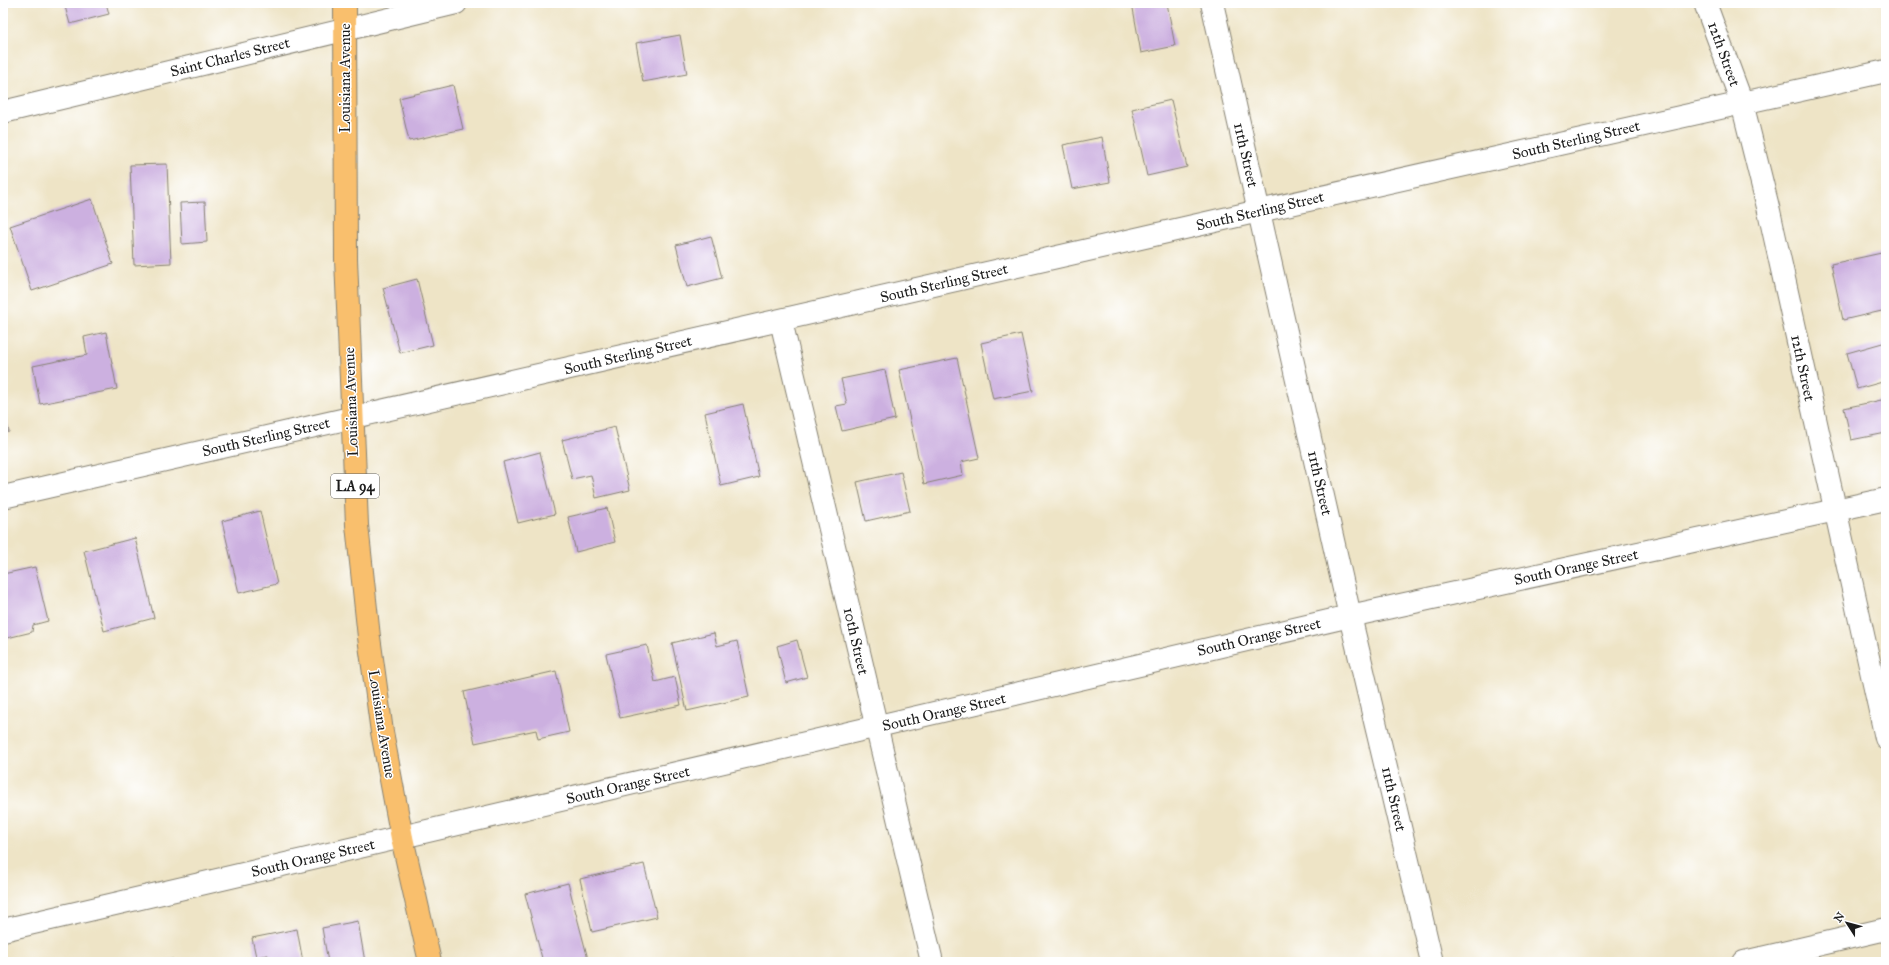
<svg xmlns="http://www.w3.org/2000/svg" width="1889" height="965" viewBox="0 0 1889 965" font-family="'IM FELL Great Primer',serif">
<style>
.building{fill:#ccb0e0}
.lines{fill:none;stroke-linecap:round;stroke-linejoin:round}
.minor-casing{stroke:#858071;stroke-width:24}
.major-casing{stroke:#858071;stroke-width:24}
.minor{stroke:#fff;stroke-width:22}
.major{stroke:#f9bf6d;stroke-width:22}
.labels{text-anchor:middle;stroke-width:3;stroke-linejoin:round;paint-order:stroke}
.shield{fill:#fff;stroke:#606060;stroke-width:1}
.shield-label{font-size:14px;font-weight:bold;fill:#1c1c1c}
.street-label{font-size:15px;fill:#1c1c1c;stroke:#fff}
</style>
<rect width="100%" height="100%" fill="#fff"/>
<filter id="ink" filterUnits="userSpaceOnUse"><feTurbulence type="fractalNoise" baseFrequency=".025" numOctaves="2"/><feDisplacementMap in="SourceGraphic" scale="8" xChannelSelector="R" yChannelSelector="G"/><feConvolveMatrix kernelMatrix="1 2 1 2 8 2 1 2 1" color-interpolation-filters="sRGB"/></filter>
<filter id="wash" filterUnits="userSpaceOnUse"><feTurbulence type="fractalNoise" baseFrequency=".012" numOctaves="4" result="noise"/><feDisplacementMap in="SourceGraphic" scale="16" xChannelSelector="R" yChannelSelector="G"/><feGaussianBlur stdDeviation="0.9" result="paint"/><feColorMatrix in="noise" values="0 0 0 0 0 0 0 0 0 0 0 0 0 0 0 0 0 1.4 0 .05"/><feComposite in="paint" operator="in"/></filter>
<g filter="url(#wash)">
<rect width="100%" height="100%" fill="#eee4c6"/>
<g id="blocks">
<!-- building -->
<path class="building" d="M64,3H106L109,14L70,24Z
M1132,3H1167L1175,46L1141,53Z
M680,35L687,74L643,82L636,43Z
M453,85L463,129L409,141L399,98Z
M1171,100L1187,167L1147,176L1132,109Z
M1102,137L1110,182L1072,189L1063,145Z
M167,164L171,263L134,265L130,165Z
M92,199L113,264L32,291L10,226Z
M205,202L207,242L182,244L180,203Z
M711,236L722,278L687,287L676,245Z
M1886,252V310L1843,320L1831,264Z
M417,279L433,345L400,353L383,288Z
M106,332L117,389L40,404L33,366L87,355L84,337Z
M1021,334L1033,391L993,399L981,343Z
M1886,342V381L1857,389L1847,353Z
M957,358L979,458L961,462L963,475L924,484L899,370Z
M885,370L895,419L842,431L836,406L847,404L841,379Z
M1886,399V433L1851,440L1844,408Z
M743,404L759,477L721,486L705,413Z
M3,406L9,432L3,433Z
M615,427L630,490L596,498L591,475L572,479L562,440Z
M540,452L555,514L518,523L503,462Z
M901,472L910,511L866,521L857,482Z
M607,508L615,542L576,552L568,517Z
M260,511L277,584L239,593L222,521Z
M135,538L154,618L104,631L84,551Z
M35,567L48,621L33,625L32,632L3,639V574Z
M714,633L717,646L737,641L749,697L687,711L672,643Z
M797,640L807,677L786,683L777,646Z
M647,645L655,682L675,677L681,705L620,718L606,654Z
M556,671L569,732L538,739L536,730L475,743L464,692Z
M644,864L657,917L592,932L580,879Z
M568,883L588,959L577,962H543L525,894Z
M358,921L365,962H328L322,928Z
M297,929L303,962H269L268,955L256,957L252,938Z
M173,959L174,962H162L161,961Z"/>
</g>
</g>
<g filter="url(#ink)">
<use href="#blocks" fill-opacity="0" stroke="#858071" stroke-width="1"/>
<g class="lines">
<defs>
<path id="minor" d="M1212,3L1350,616L1432,962
M1705,3L1742,103L1769,211L1886,738
M3,112L456,3
M781,321L932,962
M3,497L1259,211L1886,71
M3,930L1350,616L1886,499
M1744,962L1886,929"/>
<path id="major" d="M345,3L346,259L357,525L369,637L382,732L402,838L430,962"/>
</defs>
<!-- minor casing -->
<use href="#minor" class="minor-casing"/>
<!-- major casing -->
<use href="#major" class="major-casing"/>
<!-- minor -->
<use href="#minor" class="minor"/>
<!-- major -->
<use href="#major" class="major"/>
</g>
</g>
<g class="labels">
<!-- shield labels -->
<rect class="shield" x="331" y="474" width="48" height="24" rx="3"/>
<g class="shield-label">
<text x="355" y="491">LA 94</text>
</g>
<!-- street labels -->
<g class="street-label">
<text transform="translate(1724 54) rotate(70)" y="5">12th Street</text>
<text transform="translate(230 57) rotate(-14)" y="5">Saint Charles Street</text>
<text transform="translate(345 78) rotate(-90)" y="5">Louisiana Avenue</text>
<text transform="translate(1576 140) rotate(-13)" y="5">South Sterling Street</text>
<text transform="translate(1246 155) rotate(77)" y="5">11th Street</text>
<text transform="translate(1260 211) rotate(-13)" y="5">South Sterling Street</text>
<text transform="translate(944 283) rotate(-13)" y="5">South Sterling Street</text>
<text transform="translate(628 355) rotate(-13)" y="5">South Sterling Street</text>
<text transform="translate(1803 368) rotate(78)" y="5">12th Street</text>
<text transform="translate(351 402) rotate(-92)" y="5">Louisiana Avenue</text>
<text transform="translate(266 437) rotate(-13)" y="5">South Sterling Street</text>
<text transform="translate(1320 483) rotate(77)" y="5">11th Street</text>
<text transform="translate(1576 567) rotate(-12)" y="5">South Orange Street</text>
<text transform="translate(1259 637) rotate(-13)" y="5">South Orange Street</text>
<text transform="translate(856 641) rotate(77)" y="5">10th Street</text>
<text transform="translate(944 712) rotate(-13)" y="5">South Orange Street</text>
<text transform="translate(382 724) rotate(81)" y="5">Louisiana Avenue</text>
<text transform="translate(628 785) rotate(-13)" y="5">South Orange Street</text>
<text transform="translate(1394 799) rotate(77)" y="5">11th Street</text>
<text transform="translate(313 858) rotate(-13)" y="5">South Orange Street</text>
</g>
</g>
<!-- margin -->
<rect width="1889" height="965" fill="none" stroke="#fff" stroke-width="16"/>
<!-- north arrow -->
<g transform="translate(1847 923) rotate(306)" stroke="#ffffff" stroke-width="3" paint-order="stroke">
<path d="M0-3L7 15L0 10L-7 15Z" fill="#1c1c1c"/>
<text y="-6" font-size="11" font-weight="bold" text-anchor="middle" fill="#1c1c1c">N</text>
</g>
</svg>
